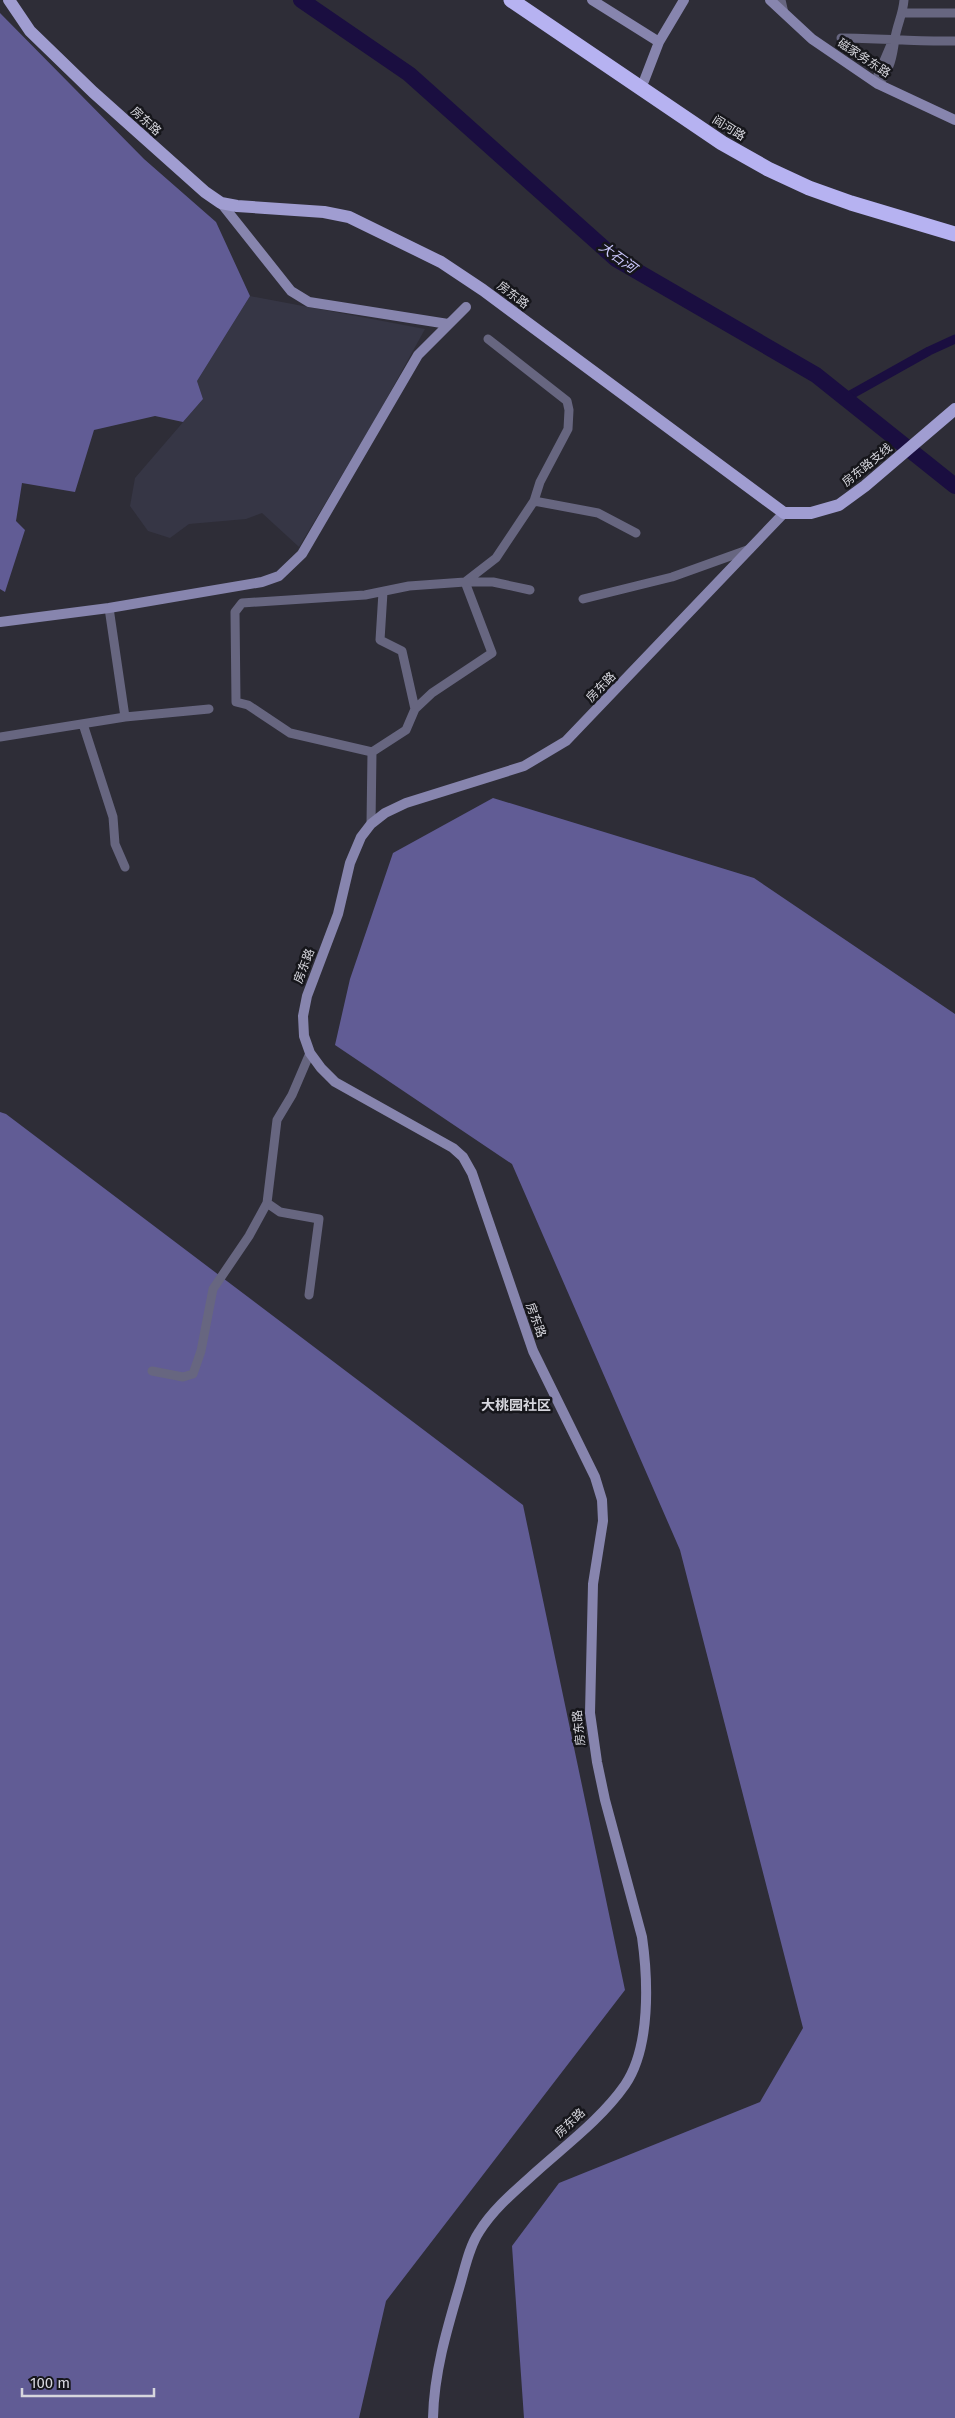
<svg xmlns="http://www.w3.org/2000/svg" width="955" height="2418" viewBox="0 0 955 2418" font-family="'Fira Sans','Noto Sans SC',sans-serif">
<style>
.built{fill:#363645}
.forest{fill:#615c95}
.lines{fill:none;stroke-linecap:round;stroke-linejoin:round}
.canal{stroke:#1a0e40;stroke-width:9}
.river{stroke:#1a0e40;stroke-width:16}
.street{stroke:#676680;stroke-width:9}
.secondary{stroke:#8785ae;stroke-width:10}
.primary{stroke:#a09dd1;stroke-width:12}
.highway{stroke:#b6b2f1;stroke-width:15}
.labels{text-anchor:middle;stroke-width:5;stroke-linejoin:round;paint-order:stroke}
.street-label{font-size:12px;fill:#d7d7de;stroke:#16161b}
.water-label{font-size:14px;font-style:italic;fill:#cbc8fc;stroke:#16161b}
.neighbourhood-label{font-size:14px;font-weight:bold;fill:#d7d7de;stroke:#16161b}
</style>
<rect width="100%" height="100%" fill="#2e2d37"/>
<!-- built -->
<path class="built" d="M250,296L425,329L372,425L299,547L262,513L246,519L189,524L170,538L148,531L130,506L135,478L203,399L197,381Z"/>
<!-- forest -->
<path class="forest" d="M0,13L144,159L216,222L250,296L197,381L203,399L183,422L155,416L94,430L75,492L22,483L16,521L25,530L5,592L0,589Z
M493,798L754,878L955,1014V2418H524L512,2246L559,2183L760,2102L803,2028L680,1550L512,1164L335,1045L350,979L393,853Z
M0,1112L6,1114L523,1505L625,1990L386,2301L359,2418H0Z"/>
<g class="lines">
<!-- canal -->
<path class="canal" d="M845,398L929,351L955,339"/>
<!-- river -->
<path class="river" d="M301,0L409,74L616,259L816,375L955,486"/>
<!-- street -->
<path class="street" d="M781,0L784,13
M903,13H955
M841,38C880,38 916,42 955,41
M878,84C890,72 893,54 895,38C897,25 903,14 904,0
M878,84V75L892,42
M534,501L598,513L636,533
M465,582L496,558L534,501L540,482L568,429L569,410L567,401L488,339
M465,582H493L530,590
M383,592L380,640L402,651L415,709
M583,599L672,577L750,549
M109,608L125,717
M83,724L113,817L115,844L125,867
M0,737L125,717L209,709
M371,824L372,752L406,730L415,709L432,693L492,653L465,582L409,586L365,595L242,603L235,612L236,702L248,705L290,733L372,752
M267,1203L280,1212L319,1219L309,1295
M152,1371L183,1377L193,1374L201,1351L213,1289L249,1236L267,1203L277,1120L292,1095L310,1053"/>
<!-- secondary -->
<path class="secondary" d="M592,0L659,42L684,0
M770,0L812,39L878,84L955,120
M644,81L659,42
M221,203L291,291L309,302L448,324
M0,622L109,608L262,582L279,576L302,554L418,355L466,307
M433,2418C434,2372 447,2329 460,2285C465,2268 469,2247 479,2232C493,2209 516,2190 536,2172C566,2145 602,2118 625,2085C651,2047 648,1979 642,1937L605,1800L597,1762L590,1713L593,1584L603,1521L602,1500L595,1477L533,1351L472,1173L463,1157L453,1148L335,1082L321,1068L310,1053L304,1036L303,1016L307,996L338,914L350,863L361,837L371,824L385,813L406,803L524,766L566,741L784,513"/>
<!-- primary -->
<path class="primary" d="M9,0L30,31L93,92L205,192L221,203L237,206L324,212L349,217L441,262L483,290L784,513H811L839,505L865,486L955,409"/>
<!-- highway -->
<path class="highway" d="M511,0L722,143L768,169L809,188L851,203L955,234"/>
</g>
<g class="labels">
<!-- street labels -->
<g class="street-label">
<text transform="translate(864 58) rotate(33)" y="4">磁家务东路</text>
<text transform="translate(146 121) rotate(42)" y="4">房东路</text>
<text transform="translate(729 128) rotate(32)" y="4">阎河路</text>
<text transform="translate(513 295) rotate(37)" y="4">房东路</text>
<text transform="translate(867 465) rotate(-39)" y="4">房东路支线</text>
<text transform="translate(601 687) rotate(-46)" y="4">房东路</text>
<text transform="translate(304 966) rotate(-69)" y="4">房东路</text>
<text transform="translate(536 1320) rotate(70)" y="4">房东路</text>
<text transform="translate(579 1728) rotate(-96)" y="4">房东路</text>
<text transform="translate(570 2123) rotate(-43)" y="4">房东路</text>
</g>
<!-- water labels -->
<g class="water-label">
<text transform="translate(618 257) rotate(36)" y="5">大石河</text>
</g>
<!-- neighbourhood labels -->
<g class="neighbourhood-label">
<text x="516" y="1410">大桃园社区</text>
</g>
</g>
<!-- scale -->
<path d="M22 2388v8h132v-8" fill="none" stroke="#d7d7de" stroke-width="2.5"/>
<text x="30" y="2388" font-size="15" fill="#d7d7de" stroke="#16161b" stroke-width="4" paint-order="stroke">100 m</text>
</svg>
